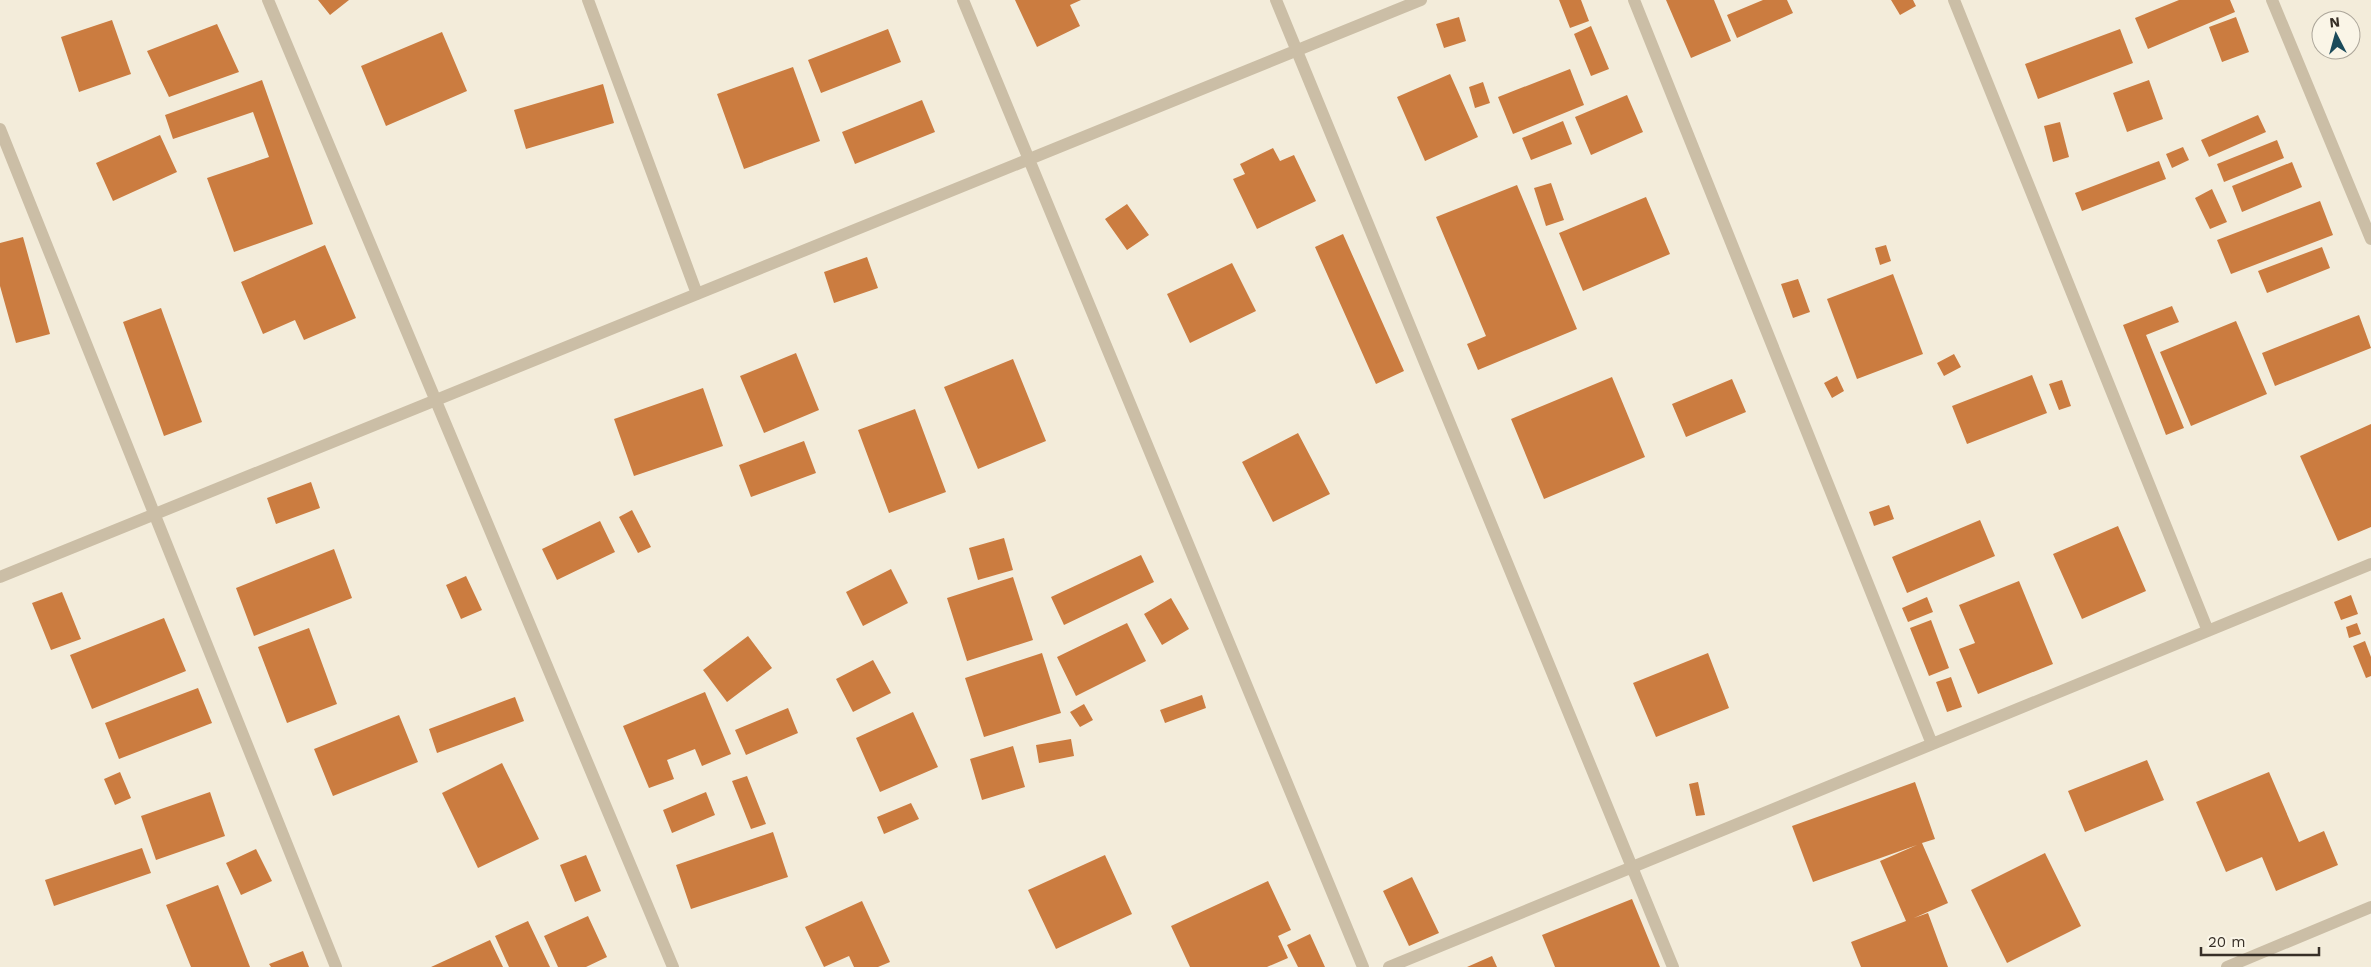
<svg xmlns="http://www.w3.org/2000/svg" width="2371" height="967" viewBox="0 0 2371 967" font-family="'Work Sans',sans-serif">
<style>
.building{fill:#cb7c40}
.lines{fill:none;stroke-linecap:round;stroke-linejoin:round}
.street{stroke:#cbbea6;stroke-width:12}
</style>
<rect width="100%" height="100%" fill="#f3ecda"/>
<!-- building -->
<path class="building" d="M318,0H349L330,15Z
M1015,0H1081L1070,5L1080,26L1037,47Z
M1559,0H1581L1589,21L1570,28Z
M1666,0H1714L1731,41L1691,58Z
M1763,0H1787L1793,13L1737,38L1727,15Z
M1891,0H1913L1916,6L1900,15Z
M2179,0H2230L2235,12L2148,49L2135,18Z
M1459,17L1466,41L1444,48L1436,24Z
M2236,17L2249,52L2222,62L2209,27Z
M112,20L131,74L79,92L61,37Z
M217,24L239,72L169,97L147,51Z
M1591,26L1609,69L1591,76L1574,34Z
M888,29L901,62L821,93L808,60Z
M2120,29L2133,63L2038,99L2025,64Z
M442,32L467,91L386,126L361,66Z
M793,67L820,141L744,169L717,94Z
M1570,69L1584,105L1513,134L1498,97Z
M1450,74L1478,137L1425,161L1397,97Z
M262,80L313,224L234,252L207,178L269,157L253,112L173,139L165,115Z
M2149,80L2163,119L2127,132L2113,93Z
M1483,82L1490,103L1475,108L1469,87Z
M603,84L614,123L526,149L514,110Z
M1627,95L1643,132L1591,155L1575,117Z
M922,100L935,132L855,164L842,132Z
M2258,115L2266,132L2209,157L2201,140Z
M1563,121L1572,144L1531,160L1522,138Z
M2060,122L2069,157L2053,162L2044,126Z
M160,135L177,172L113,201L96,163Z
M2277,140L2284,158L2224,182L2217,164Z
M2183,147L2189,160L2172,168L2166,154Z
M1273,148L1280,161L1294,155L1316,201L1257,229L1233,179L1245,174L1240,164Z
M2159,161L2166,179L2082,211L2075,193Z
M2292,162L2302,187L2242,212L2232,186Z
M1551,183L1564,220L1546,226L1534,188Z
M1517,185L1577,329L1478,370L1467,344L1486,336L1436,217Z
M2212,189L2227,222L2210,229L2195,198Z
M1646,197L1670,254L1583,291L1559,233Z
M2320,201L2333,235L2231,274L2217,240Z
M1127,204L1149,235L1127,250L1105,219Z
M1343,234L1404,371L1376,384L1315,247Z
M23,237L50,334L16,343L0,286V243Z
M325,245L356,318L304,340L295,320L263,334L241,282Z
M1886,245L1891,261L1880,265L1875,248Z
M2322,247L2330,268L2267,293L2258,271Z
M867,257L878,288L834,303L824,272Z
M1232,263L1256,311L1190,343L1167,294Z
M1893,274L1923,354L1857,379L1827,299Z
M1798,279L1810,312L1793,318L1781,284Z
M2172,306L2179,322L2146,335L2184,428L2166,435L2123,325Z
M161,308L202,422L164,436L123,322Z
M2359,315L2371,348L2275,386L2262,353Z
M2236,321L2267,394L2191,426L2160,352Z
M796,353L819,410L764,433L740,376Z
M1954,354L1961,367L1944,376L1937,363Z
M1013,359L1046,441L978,469L944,387Z
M2032,375L2047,413L1967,444L1952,406Z
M1837,376L1844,391L1832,398L1824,383Z
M1612,377L1645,457L1544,499L1511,419Z
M1732,379L1746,412L1686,437L1672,404Z
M2062,380L2071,406L2059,410L2049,384Z
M703,388L723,446L634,476L614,419Z
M915,409L946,492L889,513L858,430Z
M2371,424V527L2338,541L2300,456Z
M1298,433L1330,494L1273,522L1242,462Z
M804,441L816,473L751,497L739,465Z
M311,482L320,508L276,524L267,498Z
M1889,505L1894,519L1874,526L1869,512Z
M632,510L651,547L638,553L619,517Z
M1980,520L1995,556L1907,593L1892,557Z
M600,521L615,552L557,580L542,549Z
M2118,526L2146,591L2082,619L2053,554Z
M1004,538L1013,570L978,580L969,548Z
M334,549L352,598L254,636L236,588Z
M1141,555L1154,582L1064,625L1051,597Z
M891,569L908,603L863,626L846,592Z
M466,576L482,610L461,619L446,585Z
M1013,577L1033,640L967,661L947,598Z
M2019,581L2053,664L1978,694L1959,649L1975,643L1959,605Z
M62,592L81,639L51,650L32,603Z
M2351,595L2358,614L2341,620L2334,602Z
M1927,597L1933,612L1908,622L1902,608Z
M1171,598L1189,629L1162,645L1144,614Z
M164,618L186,671L92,709L70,655Z
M1931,620L1949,668L1929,676L1910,628Z
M1127,623L1146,661L1076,696L1057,657Z
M2357,623L2361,634L2349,638L2346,627Z
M309,628L337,704L287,723L258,647Z
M748,636L772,668L727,702L703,670Z
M2365,641L2371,657V676L2366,678L2353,646Z
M1042,653L1061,713L984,737L965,678Z
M1708,653L1729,708L1656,737L1633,683Z
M873,660L891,693L853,712L836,679Z
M1951,677L1962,707L1947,712L1936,682Z
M198,688L212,723L119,759L105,723Z
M705,692L731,754L702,766L695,749L667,760L674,779L649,788L623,726Z
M1202,695L1206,708L1165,723L1160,710Z
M515,697L524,721L437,753L429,729Z
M1084,704L1093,720L1080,727L1070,712Z
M788,708L798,733L746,755L735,730Z
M913,712L938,767L880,792L856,738Z
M399,715L418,762L333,796L314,749Z
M1071,739L1074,756L1039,763L1036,745Z
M1013,746L1025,787L982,800L970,759Z
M2147,760L2164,800L2085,832L2068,791Z
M502,763L539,839L478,868L442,793Z
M120,772L131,798L115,805L104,779Z
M2269,772L2299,842L2324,831L2338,865L2276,891L2262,857L2226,872L2196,802Z
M747,776L766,824L751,829L732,781Z
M1698,782L1705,815L1696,816L1689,784Z
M1915,782L1935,839L1922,843L1948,903L1914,918L1928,913L1948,967H1861L1851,942L1906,921L1880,861L1917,845L1813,882L1792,826Z
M210,792L225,836L156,860L141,816Z
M706,792L715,815L672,833L663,810Z
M911,803L919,819L884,834L877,817Z
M773,832L788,877L691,909L676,865Z
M142,848L151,873L54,906L45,880Z
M256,849L272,881L241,895L226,863Z
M2045,853L2081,926L2007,963L1971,890Z
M586,855L601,891L575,902L560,865Z
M1105,855L1132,914L1056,949L1028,890Z
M1412,877L1439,933L1409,946L1383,891Z
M1268,881L1291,930L1278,936L1288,958L1267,967H1190L1171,926Z
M218,885L250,967H191L166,905Z
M1632,899L1660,967H1555L1542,935Z
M862,901L890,962L878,967H854L849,956L824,967L805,927Z
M588,916L607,957L586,967H558L544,936Z
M528,921L550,967H509L495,936Z
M1310,934L1325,967H1298L1287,945Z
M490,940L503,967H431Z
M303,951L309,967H271L269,964Z
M1492,956L1497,967H1467Z"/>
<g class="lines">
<!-- street -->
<path class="street" d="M268,0L673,967
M588,0L697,294
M963,0L1363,967
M1276,0L1673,967
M1634,0L1932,744
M1954,0L2208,631
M2272,0L2371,239
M0,129L336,967
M0,577L1421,0
M1389,967L2371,564
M2227,967L2371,907"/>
</g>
<!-- north arrow -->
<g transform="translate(2336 35) rotate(354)"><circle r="24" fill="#faf5e7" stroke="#aca69a"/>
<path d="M0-4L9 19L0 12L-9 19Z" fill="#1b4a5a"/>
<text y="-8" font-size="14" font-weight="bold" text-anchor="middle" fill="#372f27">N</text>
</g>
<!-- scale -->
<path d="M2201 947v8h118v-8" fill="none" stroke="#372f27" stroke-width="2.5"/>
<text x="2208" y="947" font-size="15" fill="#372f27" stroke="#faf5e7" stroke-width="4" paint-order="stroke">20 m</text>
</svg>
